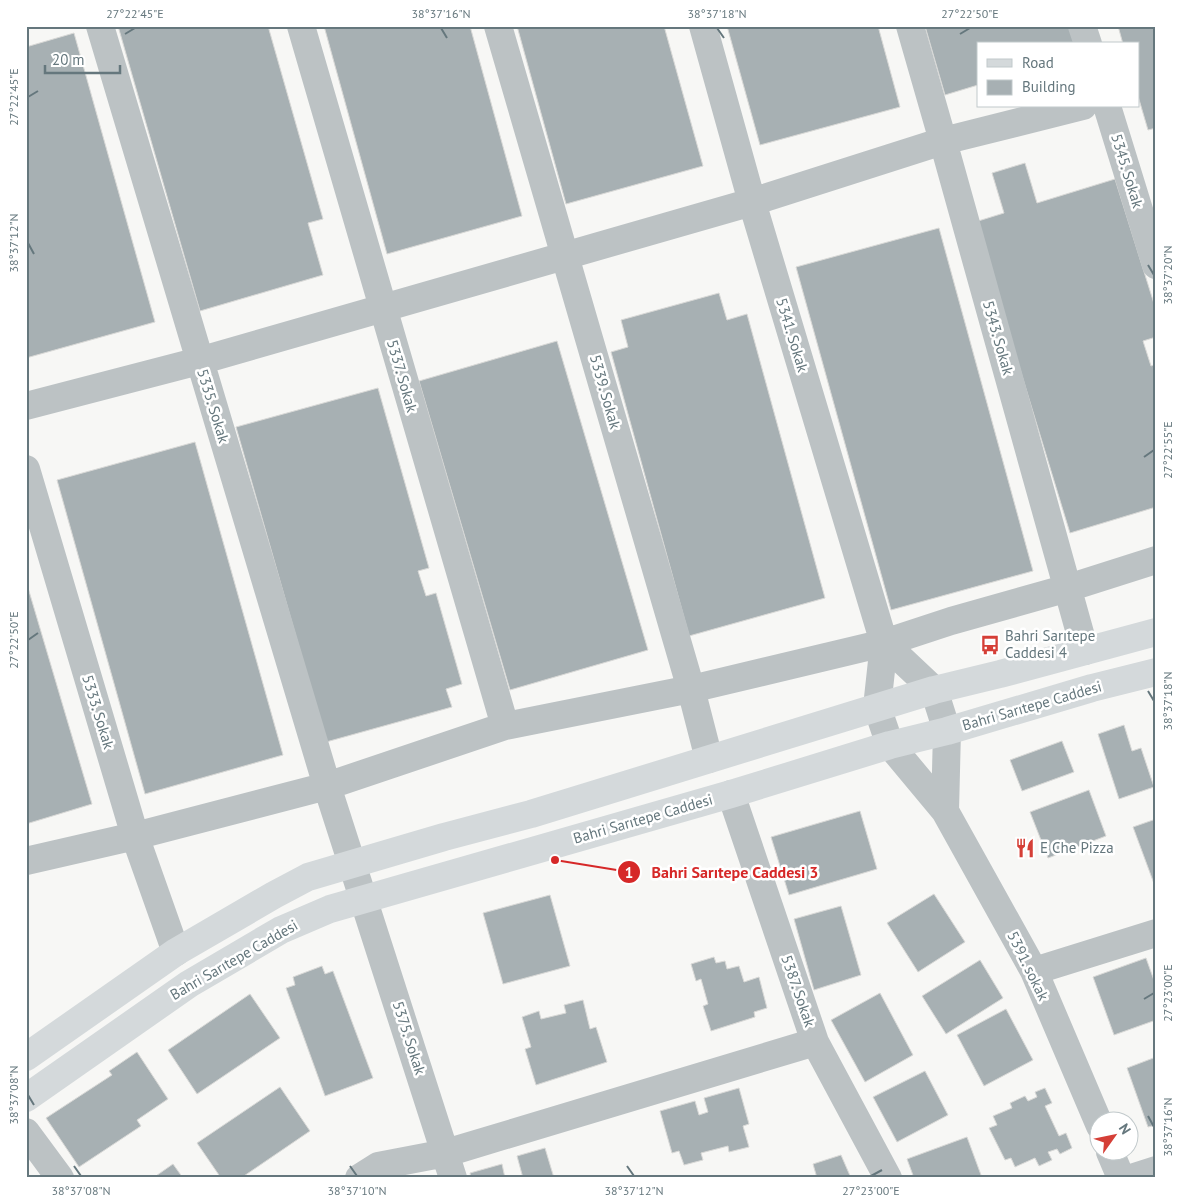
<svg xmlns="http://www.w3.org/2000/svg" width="1182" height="1204" viewBox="0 0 1182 1204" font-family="'PT Sans',sans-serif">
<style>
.building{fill:#a7b0b3;stroke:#d9d9d7}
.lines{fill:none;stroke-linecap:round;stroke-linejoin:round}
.minor{stroke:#bcc2c4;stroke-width:28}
.major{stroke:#d4d9db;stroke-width:28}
.ticks{fill:none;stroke:#65777d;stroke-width:2}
.labels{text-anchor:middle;stroke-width:5;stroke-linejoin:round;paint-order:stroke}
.street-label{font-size:15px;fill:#65777d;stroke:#fff}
.poi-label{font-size:15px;fill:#65777d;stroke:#fff;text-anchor:start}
.leader{fill:none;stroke:#d62828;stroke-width:2}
.callout-dot{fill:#d62828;stroke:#fff;stroke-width:2}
.mark-label{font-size:15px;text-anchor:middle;font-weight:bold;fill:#fff}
.callout-label{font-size:16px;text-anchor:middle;font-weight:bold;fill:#d62828;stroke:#fff;stroke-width:5;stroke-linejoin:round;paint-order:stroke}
.neatline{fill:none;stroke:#65777d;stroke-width:2}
.ticks-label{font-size:12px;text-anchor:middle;fill:#65777d}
</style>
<rect width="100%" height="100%" fill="#f7f7f5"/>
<!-- building -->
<path class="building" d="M118,26H268L323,219L308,223L323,275L200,311Z
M324,26H470L522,216L387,254Z
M517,26H664L703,166L566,204Z
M727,26H878L900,107L760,145Z
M925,26H1071L1076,44H978V85L945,95Z
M1118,26H1156V128L1148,130L1138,96V44H1123Z
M74,33L155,322L26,358V47Z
M1025,163L1037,203L1115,179L1156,310V337L1143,341L1151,366L1156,364V507L1070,533L975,222L1004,213L992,173Z
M939,228L1033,571L891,610L796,267Z
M719,293L727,320L747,314L825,598L689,636L611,352L628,347L621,320Z
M557,341L648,650L510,690L419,381Z
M378,388L429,568L418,571L426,596L436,593L462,684L446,689L452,707L326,742L236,427Z
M195,442L283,755L145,794L57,480Z
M26,581L92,804L26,824Z
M1124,725L1132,751L1141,748L1154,787L1119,799L1098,734Z
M1062,741L1074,772L1022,791L1010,760Z
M1089,790L1106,836L1048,858L1030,812Z
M860,811L877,869L789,895L771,837Z
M1156,819V889L1133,827Z
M934,894L965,942L918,972L887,923Z
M550,895L570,966L503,984L483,913Z
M841,906L861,975L814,990L794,919Z
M714,957L716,963L725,961L727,969L739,966L744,982L759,977L767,1008L754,1012L755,1017L711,1031L703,1006L708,1004L701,979L696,981L691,964Z
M1146,958L1156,986V1020L1114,1035L1093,977Z
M980,960L1003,998L946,1034L922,996Z
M322,966L325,974L333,971L373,1078L325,1096L286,988L295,985L293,977Z
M880,993L913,1055L865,1082L831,1020Z
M250,994L280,1038L197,1094L168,1050Z
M583,1000L590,1029L596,1027L607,1062L536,1085L525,1049L531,1047L522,1017L539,1011L541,1019L566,1013L564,1005Z
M1006,1009L1033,1060L984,1086L957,1035Z
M137,1052L168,1099L137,1120L141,1126L79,1167L46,1118L112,1075L109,1071Z
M1156,1057V1125L1148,1127L1127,1068Z
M925,1071L948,1115L897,1142L873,1097Z
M280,1087L310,1131L241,1178H221L197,1143Z
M739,1088L749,1124L743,1126L749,1147L729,1152L728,1146L701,1153L703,1160L684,1165L679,1151L672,1153L660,1111L695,1101L699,1115L708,1112L704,1098Z
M1045,1088L1052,1103L1045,1106L1059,1136L1066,1133L1072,1148L1060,1154L1057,1149L1048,1152L1052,1160L1039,1166L1035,1158L1015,1167L1011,1158L1005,1160L989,1128L997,1125L993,1116L1012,1108L1010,1103L1025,1096L1028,1101L1037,1097L1035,1092Z
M967,1137L981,1175L973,1178H914L907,1159Z
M545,1148L554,1178H523L517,1156Z
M841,1155L851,1178H817L813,1164Z
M173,1164L183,1178H153Z
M502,1164L505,1178H471L470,1173Z"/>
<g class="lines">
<!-- minor -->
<path class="minor" d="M100,26L327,786L453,1178
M301,26L505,726
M498,26L691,689L709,759
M703,26L752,202L884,643L877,707L890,745L945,811L1034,971L1100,1126
M910,26L943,141L1085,651
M1082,26L1088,44
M1107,106L1156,265
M26,406L199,361L752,202L943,141L1083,106
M26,469L135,836L176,952
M884,643L934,690L947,731L945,811
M731,794L815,1042L888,1178
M26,861L135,836L327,786L505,726L691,689L884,643L951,621L1068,588L1156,560
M1034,971L1156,933
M26,1132L60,1178
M1110,1152L1121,1178
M359,1178L378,1166L446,1153L815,1042
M1131,1178L1156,1170"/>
<!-- major -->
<path class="major" d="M26,1057L176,952L274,895L308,877L444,837L531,814L934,690L1000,674L1156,632
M26,1098L189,984L281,930L330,909L731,794L890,745L947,731L1092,688L1156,672"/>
</g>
<!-- ticks -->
<path class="ticks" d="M441,28L447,38M717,28L724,38M125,34L135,28M960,34L970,28M28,97L38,91M28,243L34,254M1148,265L1154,275M1144,457L1154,450M28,640L38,633M1148,691L1154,701M1144,999L1154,993M28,1095L34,1105M1148,1116L1154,1127M74,1166L81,1176M350,1166L357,1176M627,1166L634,1176M871,1176L882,1170"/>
<!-- icons -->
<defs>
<symbol id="bus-bare" viewBox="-9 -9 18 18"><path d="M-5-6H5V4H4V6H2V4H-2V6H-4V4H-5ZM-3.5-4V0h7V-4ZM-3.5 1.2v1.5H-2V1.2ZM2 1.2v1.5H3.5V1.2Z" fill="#d53f37" stroke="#fff" stroke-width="2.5" paint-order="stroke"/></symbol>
<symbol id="restaurant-bare" viewBox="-9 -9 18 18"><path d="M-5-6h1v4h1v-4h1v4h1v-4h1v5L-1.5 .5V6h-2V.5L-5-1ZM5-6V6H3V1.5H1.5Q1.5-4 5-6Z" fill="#d53f37" stroke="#fff" stroke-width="2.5" paint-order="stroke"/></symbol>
</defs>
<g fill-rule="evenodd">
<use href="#bus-bare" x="976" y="631" width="28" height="28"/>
<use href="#restaurant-bare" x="1011" y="834" width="28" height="28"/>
</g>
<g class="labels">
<!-- street labels -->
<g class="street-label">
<text transform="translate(1127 171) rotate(73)" y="5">5345. Sokak</text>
<text transform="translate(792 335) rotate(73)" y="5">5341. Sokak</text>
<text transform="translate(998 338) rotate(74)" y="5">5343. Sokak</text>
<text transform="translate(402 376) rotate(74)" y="5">5337. Sokak</text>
<text transform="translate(605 392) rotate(74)" y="5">5339. Sokak</text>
<text transform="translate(213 406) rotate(73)" y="5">5335. Sokak</text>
<text transform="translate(1032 706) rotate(-16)" y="5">Bahri Sarıtepe Caddesi</text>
<text transform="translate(98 712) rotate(73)" y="5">5333. Sokak</text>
<text transform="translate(643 819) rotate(-16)" y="5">Bahri Sarıtepe Caddesi</text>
<text transform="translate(234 960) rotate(-30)" y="5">Bahri Sarıtepe Caddesi</text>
<text transform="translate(1028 966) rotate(64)" y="5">5391. sokak</text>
<text transform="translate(798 991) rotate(71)" y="5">5387. Sokak</text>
<text transform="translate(409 1038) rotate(72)" y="5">5375. Sokak</text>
</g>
<!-- poi labels -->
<g class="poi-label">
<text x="1005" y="641">Bahri Sarıtepe<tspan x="1005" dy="17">Caddesi 4</tspan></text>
<text x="1040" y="853">E Che Pizza</text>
</g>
</g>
<!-- callouts -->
<path class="leader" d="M555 860L629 872"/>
<g class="callout-dot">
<circle cx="555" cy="860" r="5"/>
<circle cx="629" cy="872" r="12"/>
</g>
<g class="mark-label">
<text x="629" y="878">1</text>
</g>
<g class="callout-label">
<text x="735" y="878">Bahri Sarıtepe Caddesi 3</text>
</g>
<!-- border -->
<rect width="1182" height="1204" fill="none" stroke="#ffffff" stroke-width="55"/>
<!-- legend -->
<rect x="977" y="42" width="162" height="65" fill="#ffffff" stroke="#c1c9cb"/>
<rect x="987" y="59" width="25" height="8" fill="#d4d9db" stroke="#c1c9cb"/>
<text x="1022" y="68" font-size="15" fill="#65777d">Road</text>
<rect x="987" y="80" width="25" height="15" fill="#a7b0b3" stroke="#c1c9cb"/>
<text x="1022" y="92" font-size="15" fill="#65777d">Building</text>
<!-- north arrow -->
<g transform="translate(1114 1136) rotate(57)"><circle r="24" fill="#ffffff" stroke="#c1c9cb"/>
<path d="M0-4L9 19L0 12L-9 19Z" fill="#d53f37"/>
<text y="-8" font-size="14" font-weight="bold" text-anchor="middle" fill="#65777d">N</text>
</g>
<!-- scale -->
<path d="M45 65v8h75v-8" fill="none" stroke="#65777d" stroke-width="2.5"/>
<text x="52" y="65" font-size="15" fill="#65777d" stroke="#ffffff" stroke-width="4" paint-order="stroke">20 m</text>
<rect x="28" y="28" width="1126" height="1148" class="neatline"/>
<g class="ticks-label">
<text x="135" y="18">27°22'45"E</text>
<text x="441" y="18">38°37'16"N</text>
<text x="717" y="18">38°37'18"N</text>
<text x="970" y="18">27°22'50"E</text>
<text transform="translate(14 97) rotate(-90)" y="4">27°22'45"E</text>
<text transform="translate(14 243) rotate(-90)" y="4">38°37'12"N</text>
<text transform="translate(1168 275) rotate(-90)" y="4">38°37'20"N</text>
<text transform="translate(1168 450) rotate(-90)" y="4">27°22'55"E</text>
<text transform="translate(14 640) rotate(-90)" y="4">27°22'50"E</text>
<text transform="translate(1168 701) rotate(-90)" y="4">38°37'18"N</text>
<text transform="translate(1168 993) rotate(-90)" y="4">27°23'00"E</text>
<text transform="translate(14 1095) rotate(-90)" y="4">38°37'08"N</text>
<text transform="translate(1168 1127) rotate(-90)" y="4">38°37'16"N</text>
<text x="81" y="1195">38°37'08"N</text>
<text x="357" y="1195">38°37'10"N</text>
<text x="634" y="1195">38°37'12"N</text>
<text x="871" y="1195">27°23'00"E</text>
</g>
</svg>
